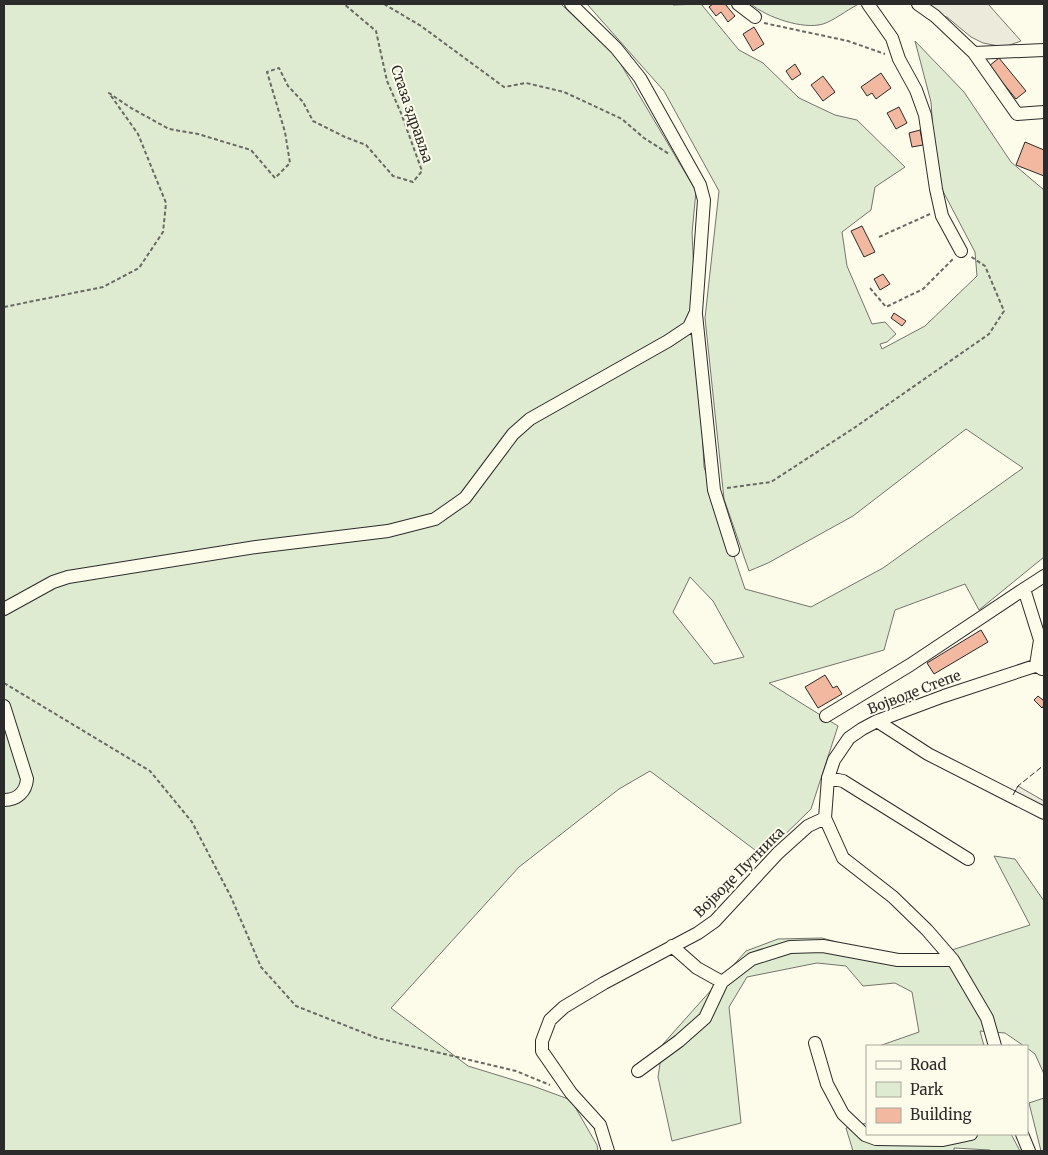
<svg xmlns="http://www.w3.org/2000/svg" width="1048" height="1155" viewBox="0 0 1048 1155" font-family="Merriweather,serif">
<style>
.green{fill:#deebd1;stroke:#74746e;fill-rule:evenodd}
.parking{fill:#eceadb;stroke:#74746e}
.building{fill:#f2b8a0;stroke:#2b2b2b}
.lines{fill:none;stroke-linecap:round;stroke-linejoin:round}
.minor-casing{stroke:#2b2b2b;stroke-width:14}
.path{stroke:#6a6964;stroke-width:2;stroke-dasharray:4 2.5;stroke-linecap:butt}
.minor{stroke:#fdfbea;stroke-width:12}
.fence{stroke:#2b2b2b;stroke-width:1;stroke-dasharray:6 2.5;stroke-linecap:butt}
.labels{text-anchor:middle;stroke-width:4;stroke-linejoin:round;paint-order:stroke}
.street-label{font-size:14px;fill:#2b2b2b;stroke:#fdfbea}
</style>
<rect width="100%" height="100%" fill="#fdfbea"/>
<!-- green -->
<path class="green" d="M4,4H561L616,56L696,191L692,233L704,467L745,589L811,607L883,568L1023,468L966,429L853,516L768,563L749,571L724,499L705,318L719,191L664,91L587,4H672L673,5L701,4L739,50L763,63L799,98L835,115L857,120L905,167L875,187L871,210L842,232L847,266L872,324L885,322L896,334L887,342L880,344L882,349L925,326L977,276L975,252L936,178L931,102L915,41L964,92L1011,162L1044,190V557L979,610L965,584L895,610L884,650L769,683L838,726L811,809L763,856L650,771L619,789L519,867L391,1008L468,1066L533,1086L571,1100L597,1145L598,1151H4ZM690,577L713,601L744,657L714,664L673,612Z
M751,4H856L857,5C847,10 833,21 823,24C803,30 766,17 751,4Z
M994,856L1015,859L1044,901V1074L1035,1054L1027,1048V1046H1024L1005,1033L980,1031L984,1046H879L919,1032L912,992L895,983L863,986L846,966L817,963L747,977L729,1007L741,1123L672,1141L658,1077L663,1044L746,951L778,939L822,938L880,954L933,956L1030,925Z
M1044,1098V1151H1041L1029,1103Z
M867,1123V1134H1011L1020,1151H990V1150L954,1148V1151H853L846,1128Z"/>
<!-- parking -->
<path class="parking" d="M918,4H988L1021,41L1004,47L983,43L971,37L947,17L935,16Z
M1018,786L1044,801V813L1012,797Z"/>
<!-- building -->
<path class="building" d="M713,4H725L735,16L728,22L721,12L716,16L709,7Z
M754,27L764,44L753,51L743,34Z
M999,58L1026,91L1016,99L989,66Z
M795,64L801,74L792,80L786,71Z
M881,73L891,88L876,99L872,93L867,96L861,87Z
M823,76L835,92L823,101L811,85Z
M899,107L907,123L896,129L887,113Z
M920,130L923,145L912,147L909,133Z
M1025,142L1044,150V176L1016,165Z
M862,226L875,252L864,257L851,231Z
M883,274L890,284L880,290L874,279Z
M894,313L906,321L902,326L891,318Z
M981,630L988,642L934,674L927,663Z
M825,675L833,688L837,686L842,694L818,708L805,687Z
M1038,696L1044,701V705L1042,708L1034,700Z"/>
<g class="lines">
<defs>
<path id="minor" d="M738,4L755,17
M868,4L892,38L899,59L916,90L925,115L936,189L942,216L961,251
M918,4L935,16L974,53L1044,50
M974,53L1017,114L1044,112
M696,314L714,490L733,550
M4,609L53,582L68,577L256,547L388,531L435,519L465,498L513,434L530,419L668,341L689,327L696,312L704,200L700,185L640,78L616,48L571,4
M1042,669L1036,665L1040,640L1024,589L1044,576
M4,706L27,779C26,792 17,800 4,800
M826,716L910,665L1024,589
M877,721L928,754L1044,813
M828,778L843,781L968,859
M672,946L697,968L722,982
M815,1043L827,1084L843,1114L865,1135L876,1139L943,1140L971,1134
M995,1046L987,1018L953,960L927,930L893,897L843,858L825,818L828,778L834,760L849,738L862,729L877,721L944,696L1044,663
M638,1071L679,1041L705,1018L722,982L752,959L790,947L823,946L898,960H953
M1022,1134L1029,1151
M608,1151L600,1125L571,1093L542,1051V1041L550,1020L564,1007L604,983L698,933L715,921L778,853L808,826L825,818"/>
</defs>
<!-- minor casing -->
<use href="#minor" class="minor-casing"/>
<!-- path -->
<path class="path" d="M384,4L421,26L504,87L526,83L564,92L622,119L644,138L669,154
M764,23L848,41L885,54
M879,237L930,214
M870,288L886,307L923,289L953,259
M4,307L103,287L139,268L163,232L166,203L138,134L109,93L131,108L169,129L198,134L251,150L275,178L290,163L285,132L267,72L279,68L288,86L303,102L313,121L345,137L366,145L393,176L413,182L422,171L401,113L387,81L376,31L344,4
M727,488L771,482L854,428L989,334L1004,311L985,266L970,256
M4,683L150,771L192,822L231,897L261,967L296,1006L377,1038L516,1071L550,1085"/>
<!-- minor -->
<use href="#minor" class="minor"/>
<!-- fence -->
<path class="fence" d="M1013,795L1018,786L1044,765"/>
</g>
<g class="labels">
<!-- street labels -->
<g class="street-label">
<text transform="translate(412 114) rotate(71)" y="5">Стаза здравља</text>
<text transform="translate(914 692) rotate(-21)" y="5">Војводе Степе</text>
<text transform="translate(739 872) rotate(-45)" y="5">Војводе Путника</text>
</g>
</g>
<!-- border -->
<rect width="1048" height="1155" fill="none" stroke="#2b2b2b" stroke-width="10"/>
<!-- legend -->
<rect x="866" y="1045" width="162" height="90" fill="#fdfbea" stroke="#a9a89e"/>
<rect x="876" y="1061" width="25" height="8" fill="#fdfbea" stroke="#a9a89e"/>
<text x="910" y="1070" font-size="15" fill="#2b2b2b">Road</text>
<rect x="876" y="1082" width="25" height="15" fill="#deebd1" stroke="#a9a89e"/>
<text x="910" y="1095" font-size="15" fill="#2b2b2b">Park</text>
<rect x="876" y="1108" width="25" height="15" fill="#f2b8a0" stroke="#a9a89e"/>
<text x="910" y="1120" font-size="15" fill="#2b2b2b">Building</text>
</svg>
